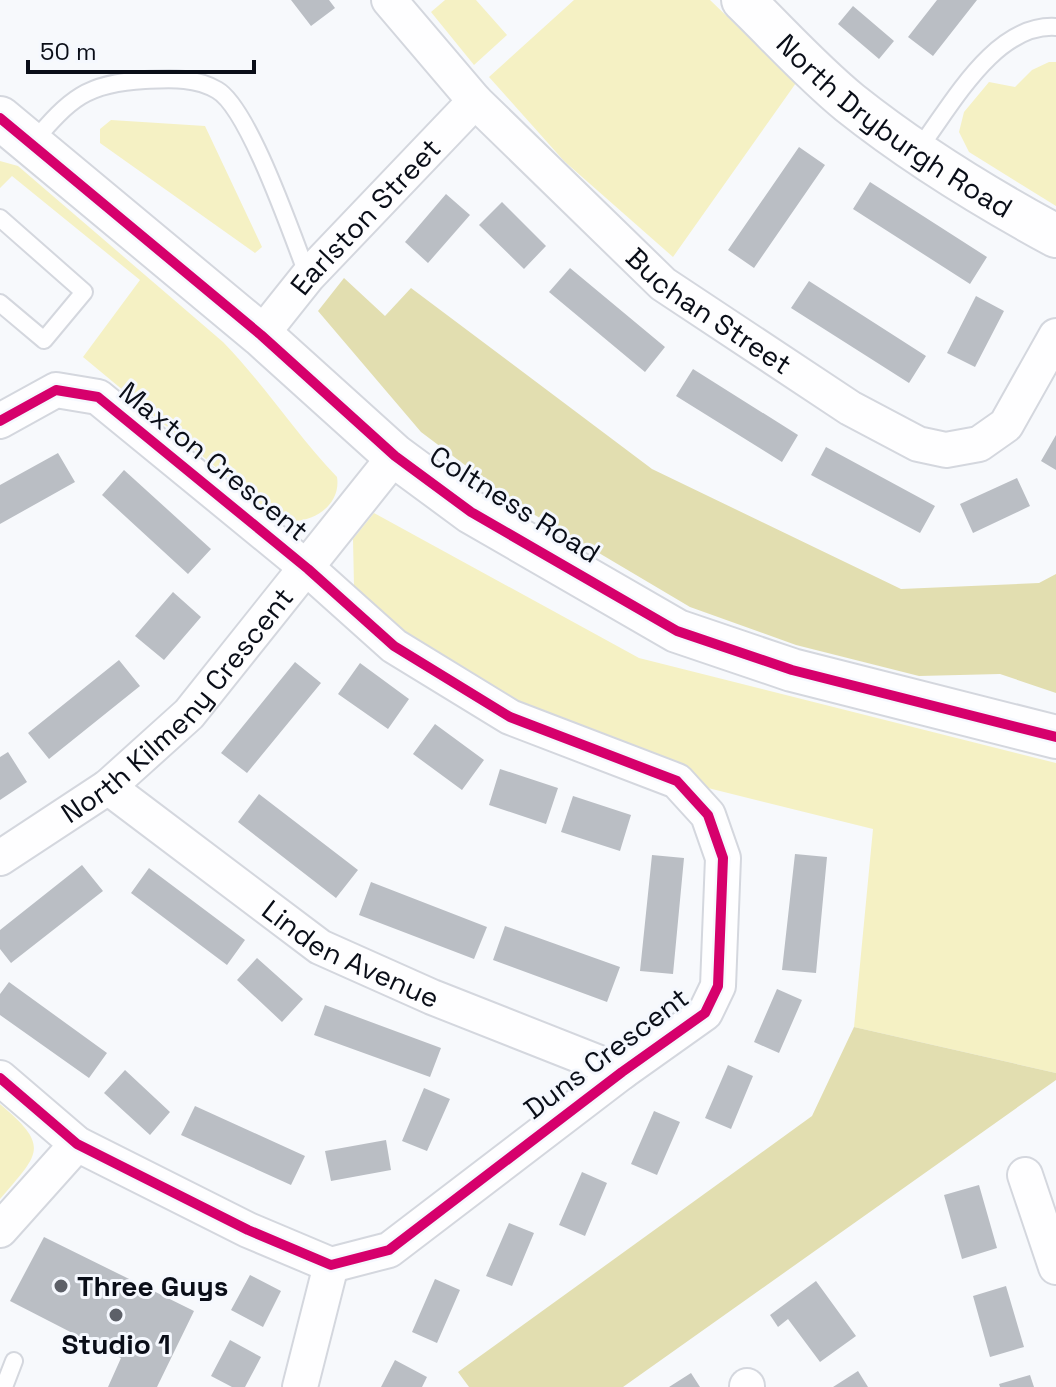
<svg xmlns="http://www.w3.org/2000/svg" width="1056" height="1387" viewBox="0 0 1056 1387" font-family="'Space Grotesk',sans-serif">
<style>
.green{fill:#f5f1c4}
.forest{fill:#e2deb0}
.building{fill:#babec4}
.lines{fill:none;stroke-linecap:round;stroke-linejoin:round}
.service-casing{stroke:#d4d7de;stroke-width:20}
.minor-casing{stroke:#d4d7de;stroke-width:38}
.tertiary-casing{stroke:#d4d7de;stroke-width:46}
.service{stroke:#fefeff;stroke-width:16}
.minor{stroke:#fefeff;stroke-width:34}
.tertiary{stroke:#fefeff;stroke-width:42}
.cycleway-casing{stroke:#f5f8fe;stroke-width:15}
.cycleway{stroke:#d6006c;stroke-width:10}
.poi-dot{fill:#5d6068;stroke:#f5f8fe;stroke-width:3}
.labels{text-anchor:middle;stroke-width:6;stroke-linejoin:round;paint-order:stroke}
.street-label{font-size:28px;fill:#0a0e18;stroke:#f5f8fe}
.poi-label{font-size:28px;font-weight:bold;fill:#0a0e18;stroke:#f5f8fe;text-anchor:start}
</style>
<rect width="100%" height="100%" fill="#f7f9fc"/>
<!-- green -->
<path class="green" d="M445,0H476L507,35L474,65L431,12Z
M574,0H710L796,83L673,257L564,161L489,77Z
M1049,62H1056V206L969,152L959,132L964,112L989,82L1015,87L1032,70Z
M111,120L205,126L262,247L255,253L100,143V129Z
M0,161L18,166L223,342C264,384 296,434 337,477C342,508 305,529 277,518L83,357L140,280L12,176L0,188Z
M374,513L639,658L1056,763V1073L854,1027L873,829L708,788L688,773L511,701L425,651L354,586L353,539Z
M0,1104C51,1147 39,1153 0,1199Z"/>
<!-- forest -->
<path class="forest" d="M344,278L385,316L411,288L652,469L901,589L1039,583L1056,574V693L1000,674L919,676L796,645L690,607L518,505L421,432L318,311Z
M854,1027L1056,1073V1080L623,1387H469L458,1372L812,1116Z"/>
<!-- building -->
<path class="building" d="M291,0H329L335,8L311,26Z
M937,0H977L933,56L908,37Z
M853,6L894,41L879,59L838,24Z
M799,147L825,165L754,268L728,250Z
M870,182L987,257L970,284L853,209Z
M446,194L470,215L428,263L405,242Z
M502,202L546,246L524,269L479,225Z
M570,268L665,347L645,372L549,292Z
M809,281L926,356L909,383L791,308Z
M976,296L1004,311L975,367L947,353Z
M693,369L798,435L782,462L676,396Z
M1056,435V470L1041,461Z
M826,447L935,506L920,533L811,475Z
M58,453L75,482L0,524V485Z
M124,470L211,549L188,574L102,495Z
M1017,478L1030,506L973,533L960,504Z
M173,592L201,617L164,660L135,636Z
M119,660L140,686L49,759L28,733Z
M295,662L321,683L247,773L221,753Z
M360,663L409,699L388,729L338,694Z
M435,724L484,760L462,790L413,754Z
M8,752L27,782L0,800V757Z
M500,769L558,788L546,824L489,805Z
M259,794L358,870L336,898L238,822Z
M573,796L631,815L620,851L561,832Z
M795,854L827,857L816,973L782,970Z
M652,855L684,858L673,974L640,971Z
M82,865L103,891L11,963L0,949V930Z
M149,868L245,940L227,965L131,893Z
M371,882L487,927L474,959L359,915Z
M505,926L620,967L607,1002L493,960Z
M257,958L303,999L282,1022L237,980Z
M9,982L107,1053L89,1078L0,1015V994Z
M777,989L802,1000L779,1053L754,1042Z
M325,1005L441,1048L430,1077L314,1035Z
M728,1065L753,1076L731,1129L705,1118Z
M125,1070L170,1112L150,1135L104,1093Z
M424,1088L450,1099L427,1151L402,1141Z
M195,1106L305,1156L291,1185L181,1135Z
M654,1111L680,1122L657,1175L631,1164Z
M386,1140L391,1170L331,1181L325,1151Z
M582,1172L607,1183L585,1236L559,1225Z
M979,1185L997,1248L962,1259L944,1195Z
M509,1223L534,1233L512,1286L486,1276Z
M44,1237L194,1311L157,1387H108L121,1358L10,1301Z
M250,1275L281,1291L263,1327L231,1310Z
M435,1279L460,1290L437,1343L412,1332Z
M816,1281L856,1336L820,1362L788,1319L778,1327L770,1315Z
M1006,1286L1024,1347L990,1357L973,1296Z
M230,1340L261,1357L245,1387H232L211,1376Z
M395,1360L427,1377L422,1387H381Z
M858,1371L868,1387H833Z
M691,1373L700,1387H669Z
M1030,1375L1034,1387H1000L999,1384Z"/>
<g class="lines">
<defs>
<path id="service" d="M33,142C70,99 86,83 145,80C170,79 195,77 217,90C249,108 293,238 308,276
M917,151C951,107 994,23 1056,27
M0,218L84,292L44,340L0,303
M4,1387L14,1361"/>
<g id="minor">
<path id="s1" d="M389,0L475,101L663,284L850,408L918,444L946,450L979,444L1006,425L1056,336"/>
<path id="s2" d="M261,335L308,276L475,101"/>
<path d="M0,421L56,390L98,397L308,569L394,646L510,717L677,781L708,815L723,858L718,986L705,1013L622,1072L389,1250L331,1265L248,1230L77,1144L0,1078"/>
<path id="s3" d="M108,787L320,947L432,997L622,1072"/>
<path id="s4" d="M0,858L108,787L189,714L395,456"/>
<path d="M1025,1175L1056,1267"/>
<path d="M0,1230L77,1144"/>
<path d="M747,1386V1387"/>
<path d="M300,1387L331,1265"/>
</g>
<g id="tertiary">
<path id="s5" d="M743,0C778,34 812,72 850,103C914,154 984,197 1056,236"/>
<path d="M0,118L261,335L395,456L471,512L677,631L792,670L1056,737"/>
</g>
</defs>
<!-- service casing -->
<use href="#service" class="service-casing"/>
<!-- minor casing -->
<use href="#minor" class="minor-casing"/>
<!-- tertiary casing -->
<use href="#tertiary" class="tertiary-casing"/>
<!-- service -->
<use href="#service" class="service"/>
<!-- minor -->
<use href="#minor" class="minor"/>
<!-- tertiary -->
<use href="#tertiary" class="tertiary"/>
<defs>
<path id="cycleway" d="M0,118L261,335L395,456L471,512L677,631L792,670L1056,737
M0,421L56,390L98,397L308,569L394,646L510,717L677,781L708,815L723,858L718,986L705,1013L622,1072L389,1250L331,1265L248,1230L77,1144L0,1078"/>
</defs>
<!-- cycleway casing -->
<use href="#cycleway" class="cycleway-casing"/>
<!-- cycleway -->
<use href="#cycleway" class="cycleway"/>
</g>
<!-- markers -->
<g class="poi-dot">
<circle cx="61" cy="1286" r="8"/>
<circle cx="116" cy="1315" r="8"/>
</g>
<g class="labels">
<!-- street labels -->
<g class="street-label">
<text dy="10" stroke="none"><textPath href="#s5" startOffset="198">North Dryburgh Road</textPath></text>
<text dy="10" stroke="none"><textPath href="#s2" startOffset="158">Earlston Street</textPath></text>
<text dy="10" stroke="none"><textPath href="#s1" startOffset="448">Buchan Street</textPath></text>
<text transform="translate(214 461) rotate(39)" y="10">Maxton Crescent</text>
<text transform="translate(515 504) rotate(32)" y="10">Coltness Road</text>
<text dy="10" stroke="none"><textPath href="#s4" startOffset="236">North Kilmeny Crescent</textPath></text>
<text dy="10" stroke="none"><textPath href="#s3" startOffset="296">Linden Avenue</textPath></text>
<text transform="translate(606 1053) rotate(-37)" y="10">Duns Crescent</text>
</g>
<!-- poi labels -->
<g class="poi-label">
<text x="77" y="1296">Three Guys</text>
<text x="116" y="1354" text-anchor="middle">Studio 1</text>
</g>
</g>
<!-- scale -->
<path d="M28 60v12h226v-12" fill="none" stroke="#0a0e18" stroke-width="4"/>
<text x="40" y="60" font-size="24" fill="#0a0e18" stroke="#f5f8fe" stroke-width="6" paint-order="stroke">50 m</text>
</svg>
